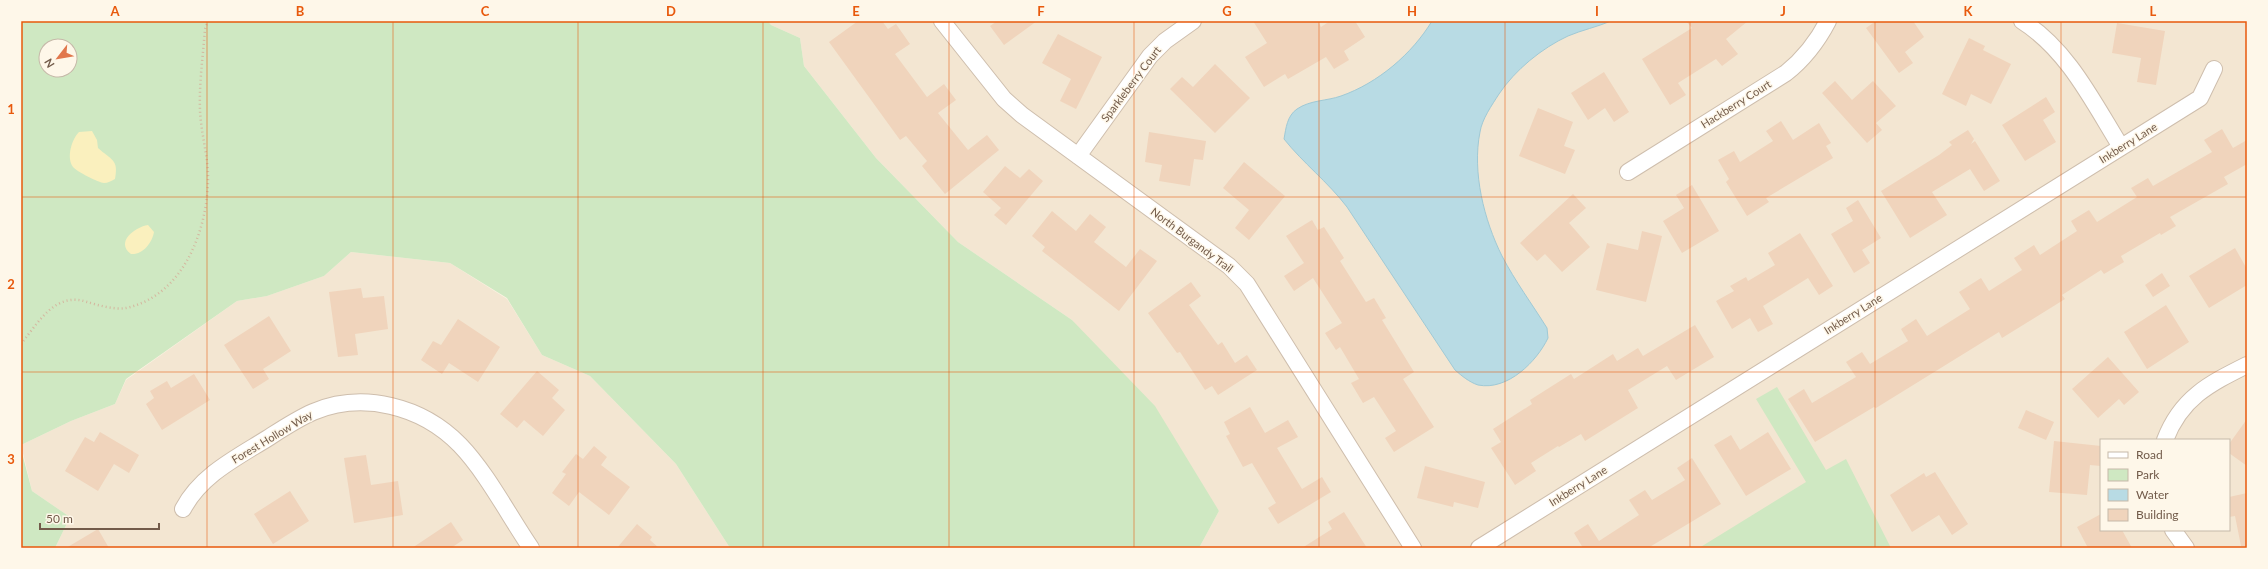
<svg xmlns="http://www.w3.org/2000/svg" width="2268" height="569" viewBox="0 0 2268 569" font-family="Lato,sans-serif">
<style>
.residential{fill:#f3e6d2;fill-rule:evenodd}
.green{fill:#cfe8c2;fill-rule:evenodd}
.sand{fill:#faf0be}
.water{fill:#b8dbe4;stroke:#9fc9d5}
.building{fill:#f0d4bc}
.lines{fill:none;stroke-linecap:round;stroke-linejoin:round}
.minor-casing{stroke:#cebead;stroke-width:18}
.path{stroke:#d4b79f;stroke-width:2.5;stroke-dasharray:1 3;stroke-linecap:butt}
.minor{stroke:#fff;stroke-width:16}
.grid{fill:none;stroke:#e8590c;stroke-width:1;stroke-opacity:0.55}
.labels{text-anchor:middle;stroke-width:3;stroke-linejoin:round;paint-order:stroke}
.street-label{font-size:11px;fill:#725b4a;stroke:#fef7e9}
.neatline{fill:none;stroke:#e8590c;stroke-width:1.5}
.grid-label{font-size:13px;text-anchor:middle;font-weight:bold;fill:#e8590c}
</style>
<rect width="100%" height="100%" fill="#fbf3e3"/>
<!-- residential -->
<path class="residential" d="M768,21H2247V548H1199L1219,511L1072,320L958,242L876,158L804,66L800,38L771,25ZM2101,440H2229V530H2101Z
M351,252L450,263L507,299L542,355L590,376L676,464L730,548H55L70,517L32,491L21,445L71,421L115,404L126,380L237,301L267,296L324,276Z"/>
<!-- green -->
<path class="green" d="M21,21H768L771,25L800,38L804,66L876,158L958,242L1072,320L1155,406L1219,511L1199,548H730L676,464L590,376L542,355L507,298L450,263L351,252L324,276L267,296L237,301L126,379L115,404L71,421L21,445ZM46,46H70V70H46Z
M1777,387L1826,470L1846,459L1891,548H1699L1806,482L1756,399Z
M21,449L32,491L70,517L55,548H21Z"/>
<!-- sand -->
<path class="sand" d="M92,131L97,140L98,148C111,160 119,159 115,179C111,181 108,183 104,183C99,183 76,171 73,167C66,157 72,139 79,132Z
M148,225L154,232C152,243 143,255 131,254C115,242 135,227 148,225Z"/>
<!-- water -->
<path class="water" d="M1432,21H1611C1597,27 1582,30 1568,36C1542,48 1515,70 1499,94C1492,105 1482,119 1480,132C1472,172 1484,220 1502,256C1515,281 1532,304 1547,328L1548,338C1537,361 1508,391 1478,385C1469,382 1462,376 1455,370L1347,207C1328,182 1303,163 1284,139C1286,128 1287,116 1297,109C1310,100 1327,101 1341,96C1378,83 1412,54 1432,21Z"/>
<!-- building -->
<path class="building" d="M858,21H882L888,29L896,24L910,44L895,54L927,97L944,84L956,100L938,113L968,150L987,135L999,150L945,194L922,166L927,161L906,136L900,140L829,42Z
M997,21H1037L1004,45L990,26Z
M1253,21H1318L1321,27L1330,21H1355L1365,37L1344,51L1349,60L1334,69L1326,57L1288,79L1285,74L1264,87L1245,57L1267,43Z
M1686,21H1748L1726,39L1738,54L1722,66L1716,59L1678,83L1686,95L1670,105L1642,59L1692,28Z
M1876,21H1913L1924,37L1905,52L1913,63L1899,73L1866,28Z
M2117,23L2165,31L2156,85L2137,82L2141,58L2112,53Z
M1058,34L1102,57L1076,109L1060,101L1071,79L1042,63Z
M1969,38L1985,46L1983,50L2011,64L1991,104L1971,94L1966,106L1942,94Z
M1215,64L1250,98L1215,133L1170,89L1182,77L1193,87Z
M1604,72L1629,112L1614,122L1605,108L1588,120L1571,93Z
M1835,81L1852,100L1873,81L1896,106L1876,123L1882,130L1867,143L1822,93Z
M2046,97L2055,112L2043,120L2056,142L2025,161L2002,125Z
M1538,108L1573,122L1564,146L1575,150L1565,174L1519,156Z
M1781,121L1793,140L1819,123L1831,143L1826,146L1833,158L1766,198L1769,202L1747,216L1726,182L1729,179L1718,160L1734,151L1740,162L1773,141L1766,131Z
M2222,129L2233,148L2247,140V164L2224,177L2228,184L2170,217L2176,226L2161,235L2160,233L2121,256L2124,262L2104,274L2101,270L2062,295L2065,299L2002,338L1999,332L1876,408L1874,407L1815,442L1788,399L1804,389L1812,403L1856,377L1846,362L1862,352L1870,364L1908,341L1901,329L1916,319L1927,336L1970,309L1959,292L1981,278L1989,291L2022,270L2014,258L2034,245L2040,255L2077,231L2071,221L2089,210L2097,222L2137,197L2131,188L2148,178L2153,186L2212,152L2204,140Z
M1968,130L1974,139L1971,144L1975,141L2000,181L1984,191L1970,169L1932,192L1947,215L1910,238L1881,191L1939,155L1952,145L1949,142Z
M1149,132L1206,141L1203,160L1194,159L1190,186L1159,181L1162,165L1145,162Z
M1244,162L1285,196L1249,240L1235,228L1249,210L1223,188Z
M1005,166L1020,178L1029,169L1043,181L1006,225L994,215L1001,208L983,192Z
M1692,185L1719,231L1682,253L1663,221L1684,208L1676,195Z
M1573,194L1586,208L1569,223L1590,247L1562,272L1545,254L1537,261L1520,243Z
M1858,200L1881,238L1862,250L1870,263L1854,273L1831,234L1853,221L1846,208Z
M1052,211L1076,231L1090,214L1106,227L1094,242L1126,267L1140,249L1157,261L1119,311L1042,251L1045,247L1032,236Z
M1312,220L1318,230L1324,227L1344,258L1340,261L1366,302L1374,298L1386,318L1382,320L1414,372L1403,379L1434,427L1394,452L1385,438L1396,431L1374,397L1363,403L1351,383L1359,379L1340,347L1336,350L1325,333L1342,323L1313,278L1294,291L1284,276L1304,263L1286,236Z
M1642,231L1662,236L1646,302L1596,290L1607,243L1638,250Z
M1800,233L1833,286L1819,295L1808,278L1763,306L1773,324L1758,332L1750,318L1732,329L1716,301L1734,291L1730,286L1746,277L1748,281L1775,265L1768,253Z
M2235,248L2247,269V285L2209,308L2189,276Z
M2162,273L2170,286L2153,297L2145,285Z
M1191,282L1201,296L1189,305L1218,345L1222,342L1235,363L1247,355L1257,370L1218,395L1212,386L1205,390L1180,352L1177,353L1148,313Z
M361,288L363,298L384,296L388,329L355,334L358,355L338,357L329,292Z
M2166,305L2189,342L2147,369L2124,332Z
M269,316L291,351L263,369L269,379L253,389L224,345Z
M458,319L500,347L478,382L449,363L442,374L421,360L433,341L441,345Z
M1695,325L1714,357L1676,380L1667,366L1628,390L1638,408L1585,441L1581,434L1559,447L1558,446L1531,463L1536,471L1515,485L1491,448L1501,442L1493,429L1532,404L1530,400L1571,374L1574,379L1613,354L1617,361L1638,348L1643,356Z
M2108,357L2139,392L2124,405L2119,399L2098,418L2072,389Z
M537,371L559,390L552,398L565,410L543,436L524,420L517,428L500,414Z
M194,374L210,400L162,430L146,404L154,398L150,391L167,381L171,388Z
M1250,407L1265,433L1288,420L1298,437L1277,448L1302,489L1322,477L1331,492L1278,524L1268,508L1276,503L1252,463L1243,467L1226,436L1230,434L1224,422Z
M2026,410L2054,422L2046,440L2018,428Z
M2247,419V466L2229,453V444Z
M100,432L139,455L129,473L114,464L98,491L65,471L85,437L94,442Z
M1768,432L1791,469L1746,496L1714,445L1731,435L1740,450Z
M2054,441L2101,446V466L2090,465L2087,495L2049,492Z
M594,446L607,457L601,465L630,487L609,515L579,492L569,506L552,493L566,474L562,472L576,454L583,459Z
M366,455L371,485L398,481L403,515L354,523L344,458Z
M1692,458L1721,504L1648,548H1583L1574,533L1588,524L1599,541L1639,515L1629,500L1645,490L1652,500L1685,480L1677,468Z
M1425,466L1485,482L1478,508L1454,502L1453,507L1417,498Z
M1935,472L1968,524L1952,535L1939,515L1912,532L1890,495L1924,473L1926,477Z
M290,491L309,521L273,544L254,514Z
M2247,493V546H2241L2235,516L2229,517V497Z
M1344,512L1367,548H1302L1332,529L1328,522Z
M2101,514V530H2122L2132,548H2088L2077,527Z
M451,522L463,540L451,548H412Z
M637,524L652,537L650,540L659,548H617Z
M98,529L109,548H66Z"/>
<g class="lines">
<defs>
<path id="minor" d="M942,21L1004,99L1022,115L1229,266L1247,284L1413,548
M2022,21C2068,50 2093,102 2121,147
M1078,156L1150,56L1165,41L1193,21
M1628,172L1786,73C1805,58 1817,42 1828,21
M2165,440C2181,398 2209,384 2247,365
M183,509C201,475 236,458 268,438C282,429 297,419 313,412C363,391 422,406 460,445C487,473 509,516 531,548
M2173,530L2186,548
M1479,548L2200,98L2214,69"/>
</defs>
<!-- minor casing -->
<use href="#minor" class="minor-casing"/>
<!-- path -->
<path class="path" d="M21,344C38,323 55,291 87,302C98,305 114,310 126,308C182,296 206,234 208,183C209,158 201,135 200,110C199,83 203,56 205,29L208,21"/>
<!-- minor -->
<use href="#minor" class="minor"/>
</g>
<!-- grid -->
<path class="grid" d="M207,21V548M393,21V548M578,21V548M763,21V548M949,21V548M1134,21V548M1319,21V548M1505,21V548M1690,21V548M1875,21V548M2061,21V548M21,197H2247M21,372H2247"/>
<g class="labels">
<!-- street labels -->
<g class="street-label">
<text transform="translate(1131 84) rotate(-53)" y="4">Sparkleberry Court</text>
<text transform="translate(1736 104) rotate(-32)" y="4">Hackberry Court</text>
<text transform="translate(2128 143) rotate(-32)" y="4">Inkberry Lane</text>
<text transform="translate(1192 240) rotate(37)" y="4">North Burgandy Trail</text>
<text transform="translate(1853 314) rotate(-32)" y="4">Inkberry Lane</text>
<text transform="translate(272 437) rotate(-31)" y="4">Forest Hollow Way</text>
<text transform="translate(1578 486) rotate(-32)" y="4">Inkberry Lane</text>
</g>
</g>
<!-- border -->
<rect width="2268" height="569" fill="none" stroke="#fef7e9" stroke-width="44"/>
<!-- legend -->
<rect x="2100" y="439" width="130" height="92" fill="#fef7e9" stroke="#c6b9a9"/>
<rect x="2108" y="452" width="20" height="6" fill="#ffffff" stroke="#c6b9a9"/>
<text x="2136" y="459" font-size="12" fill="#725b4a">Road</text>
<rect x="2108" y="469" width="20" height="12" fill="#cfe8c2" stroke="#c6b9a9"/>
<text x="2136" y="479" font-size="12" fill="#725b4a">Park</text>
<rect x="2108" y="489" width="20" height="12" fill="#b8dbe4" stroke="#c6b9a9"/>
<text x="2136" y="499" font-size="12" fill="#725b4a">Water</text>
<rect x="2108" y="509" width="20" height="12" fill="#f0d4bc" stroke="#c6b9a9"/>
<text x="2136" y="519" font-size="12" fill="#725b4a">Building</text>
<!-- north arrow -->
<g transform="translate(58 58) rotate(239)"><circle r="19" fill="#fef7e9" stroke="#c6b9a9"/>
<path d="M0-3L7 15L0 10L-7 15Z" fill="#e1774c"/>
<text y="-6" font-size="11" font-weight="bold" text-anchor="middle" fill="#725b4a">N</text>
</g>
<!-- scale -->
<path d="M40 523v6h119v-6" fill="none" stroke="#725b4a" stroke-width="2"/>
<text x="46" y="523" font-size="12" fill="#725b4a" stroke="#fef7e9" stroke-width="3" paint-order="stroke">50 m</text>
<rect x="22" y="22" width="2224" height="525" class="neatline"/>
<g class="grid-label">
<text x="115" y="16">A</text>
<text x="300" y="16">B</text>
<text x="485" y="16">C</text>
<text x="671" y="16">D</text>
<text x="856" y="16">E</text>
<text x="1041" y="16">F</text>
<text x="1227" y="16">G</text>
<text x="1412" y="16">H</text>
<text x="1597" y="16">I</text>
<text x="1783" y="16">J</text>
<text x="1968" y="16">K</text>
<text x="2153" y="16">L</text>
<text x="11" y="114">1</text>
<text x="11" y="289">2</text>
<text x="11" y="464">3</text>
</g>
</svg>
